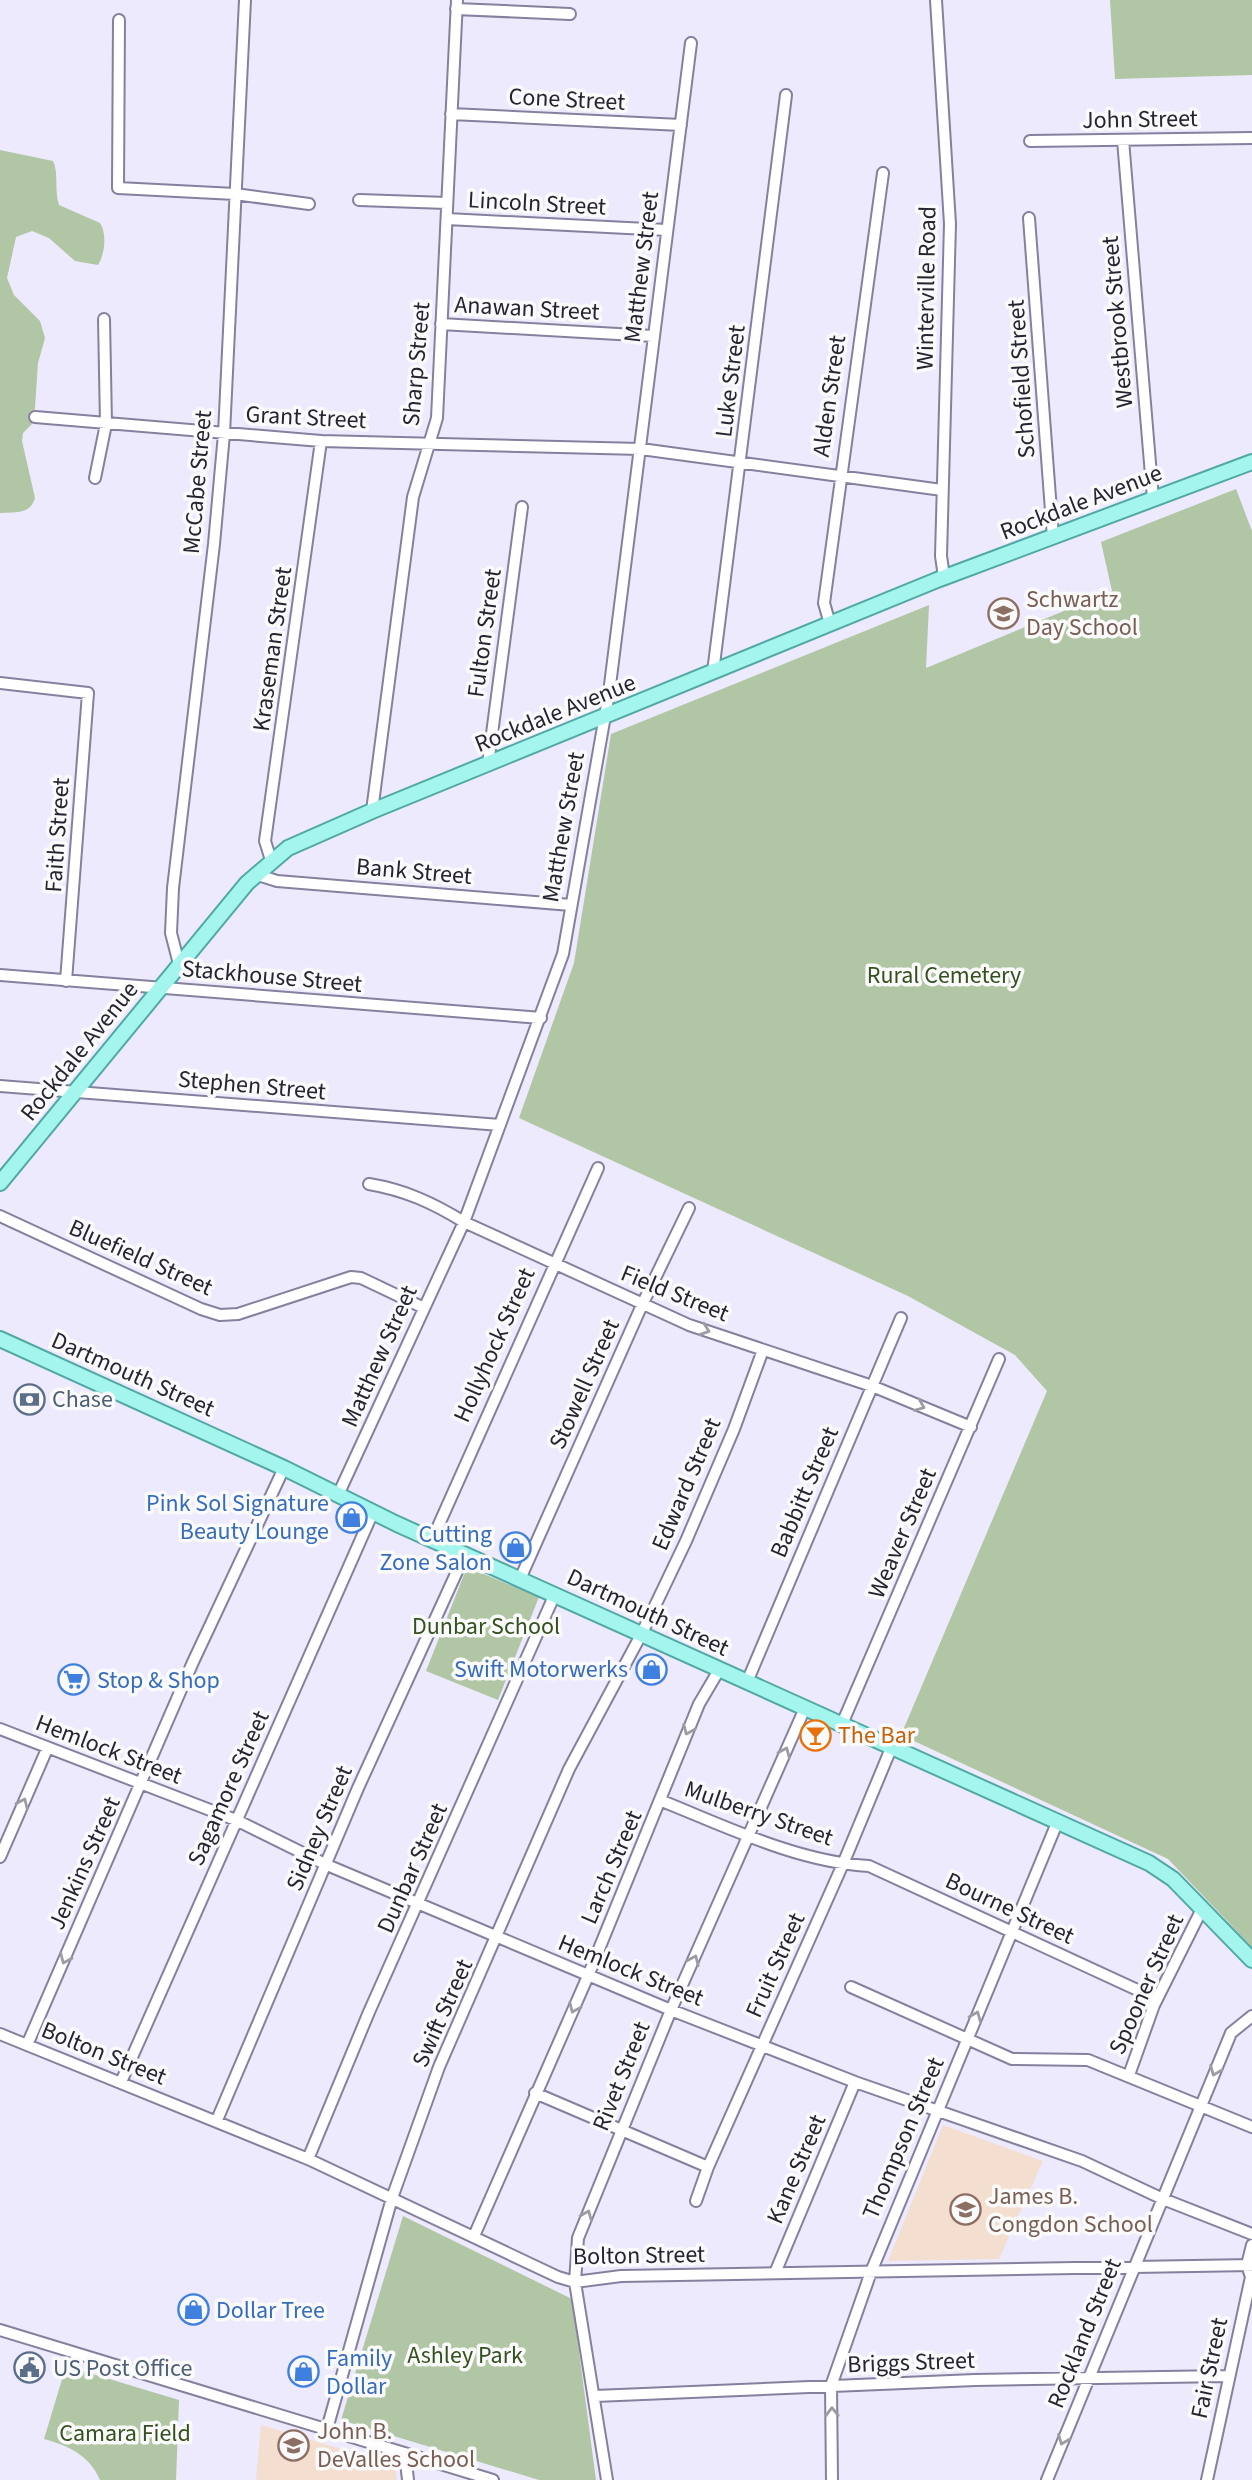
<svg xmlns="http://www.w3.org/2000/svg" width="1252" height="2480" viewBox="0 0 1252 2480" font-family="'Source Sans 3',sans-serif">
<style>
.education{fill:#f3ded0}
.green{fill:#b1c6a4}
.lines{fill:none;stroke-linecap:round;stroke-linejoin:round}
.minor-casing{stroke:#85809e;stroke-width:14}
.major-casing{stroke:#51a8a4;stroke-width:18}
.minor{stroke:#fff;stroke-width:10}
.major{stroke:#a4f5ee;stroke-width:14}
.oneway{stroke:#9d9ca2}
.labels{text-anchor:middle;stroke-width:7;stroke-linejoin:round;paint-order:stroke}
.street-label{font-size:24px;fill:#262431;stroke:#fafafa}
.education-label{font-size:24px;fill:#785e54;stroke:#fafafa;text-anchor:start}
.park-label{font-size:24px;fill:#34501f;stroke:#fafafa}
.service-label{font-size:24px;fill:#4e5e75;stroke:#fafafa;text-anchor:start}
.shop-label{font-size:24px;fill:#366cbe;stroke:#fafafa;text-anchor:end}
.food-label{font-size:24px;fill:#c56008;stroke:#fafafa;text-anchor:start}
</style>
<rect width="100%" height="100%" fill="#edeafe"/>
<!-- education -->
<path class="education" d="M943,2125L1043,2161L999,2259L888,2261Z
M261,2425L395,2465L397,2480H256Z"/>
<!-- green -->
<path class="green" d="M1110,0H1252V75L1115,79Z
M0,150L53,161C59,173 54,190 59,205L100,223C107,233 105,254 98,265L75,261L49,238L32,231L16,237L7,278L14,295L40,321L45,338L38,363L34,422L23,433L22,441L35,498C30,515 15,512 0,513Z
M1236,489L1252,531V1947L1168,1859L901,1735L1047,1391L1015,1355L908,1296L519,1118L574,963L611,734L929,605L926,668L1112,591L1101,542Z
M467,1567L539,1597L498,1700L426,1671Z
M403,2216L572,2299L596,2480H539L341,2420Z
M66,2366L179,2400L176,2480H100C89,2455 69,2446 44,2439Z"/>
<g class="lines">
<defs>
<path id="minor" d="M936,0L950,224L941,556L944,577
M456,9L570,14
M119,20L118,188L235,194L309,204
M451,114L681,125
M1123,140L1153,499
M1030,141L1252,138
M359,200L447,203
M1029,218L1053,537
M447,219L667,230
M441,324L653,336
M35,417L321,441L641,449L942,490
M95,478L106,424L104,319
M830,624L824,603L883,173
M713,672L786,95
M0,683L88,693L66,981
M488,764L522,507
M372,811L413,497L437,418L457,0
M271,860L265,841L321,441
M255,874L277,881L571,905
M179,964L171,933L173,888L214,544L224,434L245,0
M0,975L541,1018
M0,1086L500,1125
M369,1184C405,1190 433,1203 464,1222L689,1325L872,1386L971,1427
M0,1216L201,1309L220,1315L238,1314L351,1277L361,1278L424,1308
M338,1495L464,1222L563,954L609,693L691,43
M432,1540L598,1168
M520,1579L642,1305L689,1208
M747,1682L901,1318
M842,1724L999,1359
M0,1729L236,1820L327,1865L671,2010L855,2082L1082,2161L1163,2199L1252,2234
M662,1801C727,1827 798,1862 869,1866L1157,1999
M0,1857L47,1749
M851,1987L1012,2059L1088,2060L1252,2127
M0,2034L308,2159L558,2277L575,2282L621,2276L1252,2265
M27,2045L193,1662L284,1468
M1129,2075L1154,2005L1202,1909
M121,2082L373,1512
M535,2093L708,2167
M217,2120L358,1788L465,1554
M308,2159L369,2012L555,1594
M696,2201L708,2167L843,1864L892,1746
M474,2236L588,1976L699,1704L719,1670
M775,2273L855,2082
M0,2330L493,2480
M595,2396L975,2380L1228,2376
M327,2429L392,2198L439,2067L569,1769L642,1633L686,1541L734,1429L763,1350
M405,2453L408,2480
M607,2480L575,2282L578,2238L671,2010L805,1708
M832,2480L831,2386L871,2272L1057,1823
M1047,2480L1231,2033L1252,2016
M1207,2480L1251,2277L1247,2265L1252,2245"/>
<path id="major" d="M0,1183L247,883L288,848L372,811L937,580L1252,462
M0,1339L284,1468L397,1524L1149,1863L1173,1879L1252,1960"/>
</defs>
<!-- minor casing -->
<use href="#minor" class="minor-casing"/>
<!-- major casing -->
<use href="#major" class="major-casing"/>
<!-- minor -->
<use href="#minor" class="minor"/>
<!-- major -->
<use href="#major" class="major"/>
</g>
<!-- one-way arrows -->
<defs><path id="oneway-chevron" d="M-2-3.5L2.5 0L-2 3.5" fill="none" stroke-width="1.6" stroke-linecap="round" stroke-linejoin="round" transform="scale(1.75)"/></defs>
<g class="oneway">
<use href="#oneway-chevron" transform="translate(705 1330) rotate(19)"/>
<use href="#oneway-chevron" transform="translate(920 1406) rotate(23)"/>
<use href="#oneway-chevron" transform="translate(688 1730) rotate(113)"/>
<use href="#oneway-chevron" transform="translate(785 1752) rotate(-67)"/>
<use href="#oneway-chevron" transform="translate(23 1803) rotate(-66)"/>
<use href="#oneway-chevron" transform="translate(65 1959) rotate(114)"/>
<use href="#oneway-chevron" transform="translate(694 1960) rotate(-66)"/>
<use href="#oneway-chevron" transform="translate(574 2008) rotate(114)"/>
<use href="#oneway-chevron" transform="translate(976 2016) rotate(-68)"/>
<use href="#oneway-chevron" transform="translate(1215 2071) rotate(112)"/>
<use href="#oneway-chevron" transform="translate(587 2215) rotate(-68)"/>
<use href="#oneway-chevron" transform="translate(832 2412) rotate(-91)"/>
<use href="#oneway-chevron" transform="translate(1063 2440) rotate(112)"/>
</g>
<!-- icons -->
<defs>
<symbol id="school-ring" viewBox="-11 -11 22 22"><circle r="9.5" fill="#fafafa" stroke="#8d6e63" stroke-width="1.5"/><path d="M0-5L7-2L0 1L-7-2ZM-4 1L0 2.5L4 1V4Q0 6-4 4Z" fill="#8d6e63"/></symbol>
<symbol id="bank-ring" viewBox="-11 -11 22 22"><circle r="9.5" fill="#fafafa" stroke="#5c6f8a" stroke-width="1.5"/><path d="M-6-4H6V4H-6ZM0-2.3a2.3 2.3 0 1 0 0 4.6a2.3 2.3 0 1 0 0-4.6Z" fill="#5c6f8a"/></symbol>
<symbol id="shop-ring" viewBox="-11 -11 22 22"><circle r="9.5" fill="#fafafa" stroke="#3f7fe0" stroke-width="1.5"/><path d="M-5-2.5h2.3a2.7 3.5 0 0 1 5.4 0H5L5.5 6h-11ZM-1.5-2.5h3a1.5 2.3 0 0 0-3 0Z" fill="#3f7fe0"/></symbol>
<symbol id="supermarket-ring" viewBox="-11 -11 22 22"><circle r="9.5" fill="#fafafa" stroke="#3f7fe0" stroke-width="1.5"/><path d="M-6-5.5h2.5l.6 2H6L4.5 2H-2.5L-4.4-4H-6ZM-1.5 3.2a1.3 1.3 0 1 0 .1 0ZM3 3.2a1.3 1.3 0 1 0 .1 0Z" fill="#3f7fe0"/></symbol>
<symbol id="bar-ring" viewBox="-11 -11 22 22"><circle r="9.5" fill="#fafafa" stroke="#e8710a" stroke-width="1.5"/><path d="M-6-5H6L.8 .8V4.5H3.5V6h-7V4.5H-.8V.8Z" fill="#e8710a"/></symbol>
<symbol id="civic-ring" viewBox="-11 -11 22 22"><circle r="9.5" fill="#fafafa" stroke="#5c6f8a" stroke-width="1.5"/><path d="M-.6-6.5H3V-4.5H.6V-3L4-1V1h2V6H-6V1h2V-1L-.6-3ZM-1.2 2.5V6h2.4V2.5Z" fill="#5c6f8a"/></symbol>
</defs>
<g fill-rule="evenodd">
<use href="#school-ring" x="986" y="596" width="35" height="35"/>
<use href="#bank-ring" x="12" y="1382" width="35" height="35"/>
<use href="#shop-ring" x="334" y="1500" width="35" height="35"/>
<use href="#shop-ring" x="498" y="1530" width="35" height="35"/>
<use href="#shop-ring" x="634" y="1652" width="35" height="35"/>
<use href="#supermarket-ring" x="56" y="1662" width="35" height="35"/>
<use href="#bar-ring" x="798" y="1718" width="35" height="35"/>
<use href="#school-ring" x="948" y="2192" width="35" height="35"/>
<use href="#shop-ring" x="176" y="2292" width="35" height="35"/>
<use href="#civic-ring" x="12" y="2350" width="35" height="35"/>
<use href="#shop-ring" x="286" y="2354" width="35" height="35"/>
<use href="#school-ring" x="276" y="2428" width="35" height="35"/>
</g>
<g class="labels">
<!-- street labels -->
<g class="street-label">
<text transform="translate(567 99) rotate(3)" y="8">Cone Street</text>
<text transform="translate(1140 119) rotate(-1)" y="8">John Street</text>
<text transform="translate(537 203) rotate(3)" y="8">Lincoln Street</text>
<text transform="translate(641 267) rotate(-83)" y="8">Matthew Street</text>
<text transform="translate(926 288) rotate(-89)" y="8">Winterville Road</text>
<text transform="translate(527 308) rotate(3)" y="8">Anawan Street</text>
<text transform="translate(1117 322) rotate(-95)" y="8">Westbrook Street</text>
<text transform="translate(416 364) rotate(-85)" y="8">Sharp Street</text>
<text transform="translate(1021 379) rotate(-94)" y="8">Schofield Street</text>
<text transform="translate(730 381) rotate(-83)" y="8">Luke Street</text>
<text transform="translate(829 396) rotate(-82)" y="8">Alden Street</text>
<text transform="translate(306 417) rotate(3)" y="8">Grant Street</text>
<text transform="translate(197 482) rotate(-85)" y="8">McCabe Street</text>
<text transform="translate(1081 502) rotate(-21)" y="8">Rockdale Avenue</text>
<text transform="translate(484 633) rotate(-82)" y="8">Fulton Street</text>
<text transform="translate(272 649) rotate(-82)" y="8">Kraseman Street</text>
<text transform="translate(555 713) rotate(-22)" y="8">Rockdale Avenue</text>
<text transform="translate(563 827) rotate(-80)" y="8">Matthew Street</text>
<text transform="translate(57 835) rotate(-86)" y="8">Faith Street</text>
<text transform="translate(414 871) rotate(5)" y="8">Bank Street</text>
<text transform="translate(272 976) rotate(5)" y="8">Stackhouse Street</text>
<text transform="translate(79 1051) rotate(-51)" y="8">Rockdale Avenue</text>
<text transform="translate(252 1085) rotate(5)" y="8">Stephen Street</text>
<text transform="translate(141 1257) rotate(24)" y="8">Bluefield Street</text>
<text transform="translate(675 1293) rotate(22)" y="8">Field Street</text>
<text transform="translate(494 1345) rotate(-66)" y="8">Hollyhock Street</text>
<text transform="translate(379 1356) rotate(-66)" y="8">Matthew Street</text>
<text transform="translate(133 1374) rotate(24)" y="8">Dartmouth Street</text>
<text transform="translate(584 1384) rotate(-66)" y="8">Stowell Street</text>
<text transform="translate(686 1484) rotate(-67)" y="8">Edward Street</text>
<text transform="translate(804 1492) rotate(-67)" y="8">Babbitt Street</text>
<text transform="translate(902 1533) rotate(-67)" y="8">Weaver Street</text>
<text transform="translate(648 1612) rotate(25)" y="8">Dartmouth Street</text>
<text transform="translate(109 1749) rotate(21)" y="8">Hemlock Street</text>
<text transform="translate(228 1788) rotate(-66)" y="8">Sagamore Street</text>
<text transform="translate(759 1813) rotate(19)" y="8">Mulberry Street</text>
<text transform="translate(319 1828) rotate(-67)" y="8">Sidney Street</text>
<text transform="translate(84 1863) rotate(-66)" y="8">Jenkins Street</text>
<text transform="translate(611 1867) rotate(-67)" y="8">Larch Street</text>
<text transform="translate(412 1868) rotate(-66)" y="8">Dunbar Street</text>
<text transform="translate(1010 1908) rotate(25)" y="8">Bourne Street</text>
<text transform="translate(775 1965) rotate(-66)" y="8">Fruit Street</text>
<text transform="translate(631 1970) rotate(22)" y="8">Hemlock Street</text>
<text transform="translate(1146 1984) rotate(-66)" y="8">Spooner Street</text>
<text transform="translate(442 2013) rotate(-66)" y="8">Swift Street</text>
<text transform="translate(104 2053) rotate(22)" y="8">Bolton Street</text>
<text transform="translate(621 2076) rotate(-68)" y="8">Rivet Street</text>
<text transform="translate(903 2138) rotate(-67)" y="8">Thompson Street</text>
<text transform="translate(796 2169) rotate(-67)" y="8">Kane Street</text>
<text transform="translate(639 2255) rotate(-1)" y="8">Bolton Street</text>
<text transform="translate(1084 2333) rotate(-68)" y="8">Rockland Street</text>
<text transform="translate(911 2362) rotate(-2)" y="8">Briggs Street</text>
<text transform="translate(1209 2368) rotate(-78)" y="8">Fair Street</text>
</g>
<!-- education labels -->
<g class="education-label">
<text x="1026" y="607">Schwartz<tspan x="1026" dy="28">Day School</tspan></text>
<text x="988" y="2204">James B.<tspan x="988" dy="28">Congdon School</tspan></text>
<text x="317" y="2439">John B.<tspan x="317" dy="28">DeValles School</tspan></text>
</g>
<!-- park labels -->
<g class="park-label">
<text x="944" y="983">Rural Cemetery</text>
<text x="486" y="1634">Dunbar School</text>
<text x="465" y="2363">Ashley Park</text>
<text x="125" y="2441">Camara Field</text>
</g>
<!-- service labels -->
<g class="service-label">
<text x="52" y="1407">Chase</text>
<text x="53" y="2376">US Post Office</text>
</g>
<!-- shop labels -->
<g class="shop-label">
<text x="329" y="1511">Pink Sol Signature<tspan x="329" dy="28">Beauty Lounge</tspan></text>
<text x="492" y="1542">Cutting<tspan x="492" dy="28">Zone Salon</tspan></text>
<text x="628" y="1677">Swift Motorwerks</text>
<text x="97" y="1688" text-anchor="start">Stop &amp; Shop</text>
<text x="216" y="2318" text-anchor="start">Dollar Tree</text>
<text x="326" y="2366" text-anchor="start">Family<tspan x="326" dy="28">Dollar</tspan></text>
</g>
<!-- food labels -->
<g class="food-label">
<text x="838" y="1743">The Bar</text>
</g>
</g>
</svg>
